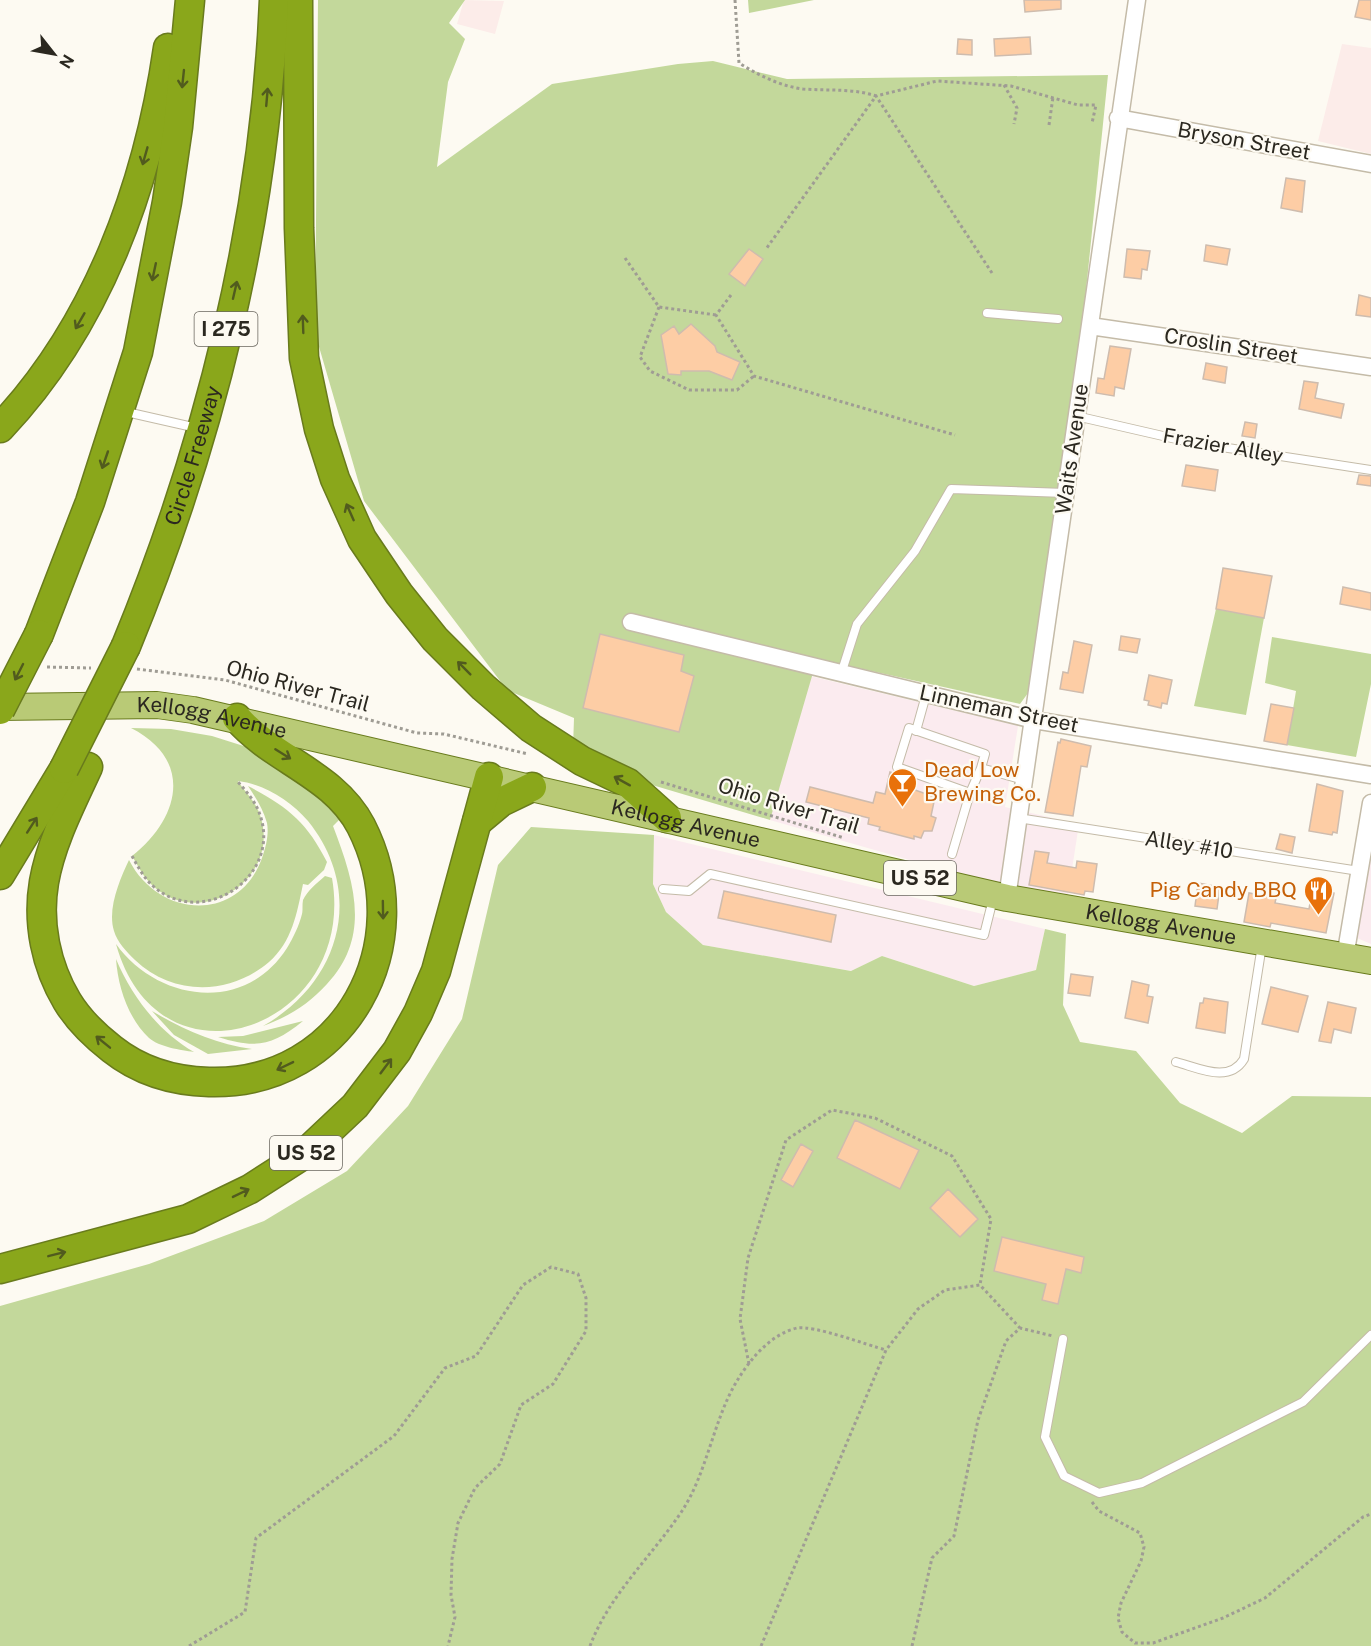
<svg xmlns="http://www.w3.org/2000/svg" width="1371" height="1646" viewBox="0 0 1371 1646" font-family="'Public Sans',sans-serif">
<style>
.commercial{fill:#fbebef}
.industrial{fill:#fcece9}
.green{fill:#c3d89b}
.building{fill:#fdcda5;stroke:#cebcae;stroke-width:1.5}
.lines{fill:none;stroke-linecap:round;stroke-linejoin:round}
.lane-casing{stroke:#c4bba8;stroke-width:10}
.street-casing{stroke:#c4bba8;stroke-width:19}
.primary-casing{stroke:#697b1d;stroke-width:28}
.highway-casing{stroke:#697b1d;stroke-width:31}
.path{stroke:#9f9c94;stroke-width:3;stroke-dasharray:3 3;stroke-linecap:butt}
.lane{stroke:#fff;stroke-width:8}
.street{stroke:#fff;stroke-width:16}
.primary{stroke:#b9ca76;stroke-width:26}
.highway{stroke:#8aa71b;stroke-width:28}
.highway-bridge-casing{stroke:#697b1d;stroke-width:31;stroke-linecap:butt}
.highway-bridge{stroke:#8aa71b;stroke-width:28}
.oneway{stroke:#515b1e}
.labels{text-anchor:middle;stroke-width:4.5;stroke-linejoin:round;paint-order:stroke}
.shield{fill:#fdfaf2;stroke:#6a675f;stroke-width:1.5}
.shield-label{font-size:20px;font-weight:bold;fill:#2b2820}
.street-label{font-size:21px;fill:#2b2820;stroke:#fdfaf2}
.food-label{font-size:21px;fill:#c56008;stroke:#fdfaf2;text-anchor:start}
</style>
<rect width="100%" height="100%" fill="#fdfaf2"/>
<!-- commercial -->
<path class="commercial" d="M810,676L1018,726L1005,807L1079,824L1068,895L976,879L770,820Z
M654,835L1045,929L1036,970L974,986L882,956L852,971L703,945L666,912L653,884Z
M1371,849V944L1357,938Z"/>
<!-- industrial -->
<path class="industrial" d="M464,0L504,1L495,34L457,24Z
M1342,44L1371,48V154L1318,141Z"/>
<!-- green -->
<path class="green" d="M318,0H465L449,23L465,39L448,82L437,167L552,84L678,64L713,61L787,79L1108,75L1084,310L1028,693L1020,704L817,659L770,820L632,779L573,748L574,718L507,690L364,501L315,333Z
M748,0H814L749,13Z
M1216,609L1264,618L1246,715L1194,706Z
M1272,637L1371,654V684L1356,757L1287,745L1296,691L1265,683Z
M131,728L171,729L212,736L253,749L323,788L340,819L333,826C354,881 372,936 327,984C309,1004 288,1017 263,1026C340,983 366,893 308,821C291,801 264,784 238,781C245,792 256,802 260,815C282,878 202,931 153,886C144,878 138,866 132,856C180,818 194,760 131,728Z
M248,786C287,806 307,822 327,862L324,870L308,885L303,884C297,913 292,942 269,962C229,996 173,996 135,960C127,952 117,942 114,931C107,909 120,879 129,860C159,919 241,924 263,855C266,846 269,834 267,823C263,809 256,798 248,786Z
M531,827L654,835L653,884L666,912L703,945L851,971L882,956L974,986L1036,970L1045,929L1066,934L1063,1005L1080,1042L1136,1051L1180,1103L1242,1133L1292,1096L1371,1097V1646H0V1306L149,1264L264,1221L347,1171L408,1106L462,1019L498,865Z
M325,876L332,878C358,1028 159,1099 116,944C158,1002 245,1014 287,948C293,938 299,926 302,914C303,910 302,905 303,900C307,891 317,883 325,876Z
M116,959C132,997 159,1032 194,1052C181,1050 159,1047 149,1038C128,1018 118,987 116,959Z
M152,1011C182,1029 216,1044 252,1049L208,1054L174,1035Z
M303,1021C272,1046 256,1049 218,1037L243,1036Z"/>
<!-- building -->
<path class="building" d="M1024,0H1061V9L1025,12Z
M1359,0H1371V20L1355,17Z
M1030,37L1031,54L995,56L994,39Z
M958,39L972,40V55L957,54Z
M1286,178L1305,181L1302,212L1281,208Z
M1206,245L1230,249L1227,265L1204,261Z
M749,249L763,259L745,286L729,274Z
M1127,249L1150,251L1147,270L1142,269L1141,279L1124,277Z
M1359,295L1371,298V317L1356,315Z
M691,324L715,346L717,352L740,362L732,380L709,371H681V375L668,374L661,335L674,326L679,334Z
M1110,346L1131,349L1124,389L1115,387L1114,396L1096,393L1098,378L1104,379Z
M1206,363L1227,367L1225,383L1203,379Z
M1304,381L1318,383L1315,398L1344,404L1341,418L1299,409Z
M1245,422L1257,424L1255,438L1242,436Z
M1186,465L1218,470L1215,491L1182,486Z
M1359,475L1371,476V486L1357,484Z
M1223,568L1272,576L1264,618L1216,609Z
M1343,587L1371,593V610L1340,604Z
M600,634L684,655L681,671L694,676L679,732L583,708Z
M1121,636L1140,639L1137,653L1119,650Z
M1074,641L1092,645L1083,693L1060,689L1063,672L1068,673Z
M1149,675L1172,680L1167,704L1162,703L1161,708L1148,705L1149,701L1144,700Z
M1271,704L1294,708L1287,745L1264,741Z
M1061,739L1091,746L1087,767L1081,766L1073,816L1045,812L1058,742L1060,743Z
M890,772L914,780L912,789L935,797L931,816L936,818L932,831H924L921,838L914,836V839L879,830L880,827L868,824L869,818L806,802L810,787L873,803L876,792L885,794Z
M1317,784L1343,791L1337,833L1333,832L1332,835L1309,831Z
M1280,834L1295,837L1292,853L1276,849Z
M1035,851L1049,853L1047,863L1076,868L1077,861L1097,864L1093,892L1085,891L1084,895L1029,885Z
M1198,883L1220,887L1217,909L1195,906Z
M1317,890L1334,893L1326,933L1271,923L1270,927L1244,922L1249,893L1276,898L1275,903L1309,909L1310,903L1314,904Z
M724,891L836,915L831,942L718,918Z
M1071,974L1093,977L1090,996L1068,993Z
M1132,981L1149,985L1147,996L1153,997L1148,1023L1125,1018Z
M1271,987L1308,996L1298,1032L1262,1024Z
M1204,998L1228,1002L1225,1033L1196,1028L1200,1003H1203Z
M1328,1002L1356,1008L1351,1033L1334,1029L1331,1043L1319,1041Z
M855,1120L919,1150L900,1189L837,1158Z
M801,1144L813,1151L793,1187L781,1180Z
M948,1189L978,1219L960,1237L930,1208Z
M1002,1237L1084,1257L1081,1273L1066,1269L1058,1304L1042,1300L1046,1284L994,1271Z"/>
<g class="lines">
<defs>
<path id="lane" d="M987,313L1058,319
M122,411L197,428
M1076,416L1189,442L1371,470
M841,674L857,624L915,551L951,489L1065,493
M916,731L926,695
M970,793L981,768
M1018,818L1359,871
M952,854L970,793L897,767L909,728L985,754L981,768L1024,780
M663,889L689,891L710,874L984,935L993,899
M1176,1062C1199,1068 1229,1084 1244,1059L1262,945
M1063,1339L1045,1437L1064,1476L1099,1493L1142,1483L1303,1402L1371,1335"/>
<path id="street" d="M1118,118L1371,164
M1090,326L1371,367
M631,622L1034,720L1371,775
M1007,898L1137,0
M1345,957L1371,803"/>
<g id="primary">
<path id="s1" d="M0,707L157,705L193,710L1007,898L1371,961"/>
</g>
<g id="highway">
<path d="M298,0L299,228L304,358L319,429L335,479L362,539L399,594L435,639L483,687L531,728L582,761L628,783L667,818"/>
<path d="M0,428C97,326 148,186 168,48"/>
<path d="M39,634L90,502L138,352L167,202L178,127L190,0"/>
<path id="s2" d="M126,646C210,442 265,221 274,0"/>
<path d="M88,767C71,804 51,842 44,882C37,923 46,966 67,1001C79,1021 94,1035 112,1049C141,1072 173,1081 209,1082C346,1086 421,943 361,826C334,774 273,760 237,718"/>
<path d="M477,822L501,802L532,787"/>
<path d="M0,875L64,769"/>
<path d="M0,1269L188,1219L250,1189L303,1155L355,1106L397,1051L418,1013L436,971L489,777"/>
</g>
</defs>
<!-- lane casing -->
<use href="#lane" class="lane-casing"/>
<!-- street casing -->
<use href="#street" class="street-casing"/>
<!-- primary casing -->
<use href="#primary" class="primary-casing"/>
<!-- highway casing -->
<use href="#highway" class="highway-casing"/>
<!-- path -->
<path class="path" d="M735,0L739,63C758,75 780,86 803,89C829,91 852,88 876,96L766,249
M1004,85L1017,108L1014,124
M1049,125L1053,97
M625,258L659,307L716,315
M992,273L876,96L937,81L1011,86L1078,105H1096L1092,123
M731,295L716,315L754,376L955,435
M659,307L640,357L650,371L689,390H737L754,376
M47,667L91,668
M137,669L225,680L417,733L444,734L528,754
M661,782L844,838
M132,856C138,867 144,878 153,886C202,930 282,877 260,815C256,802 246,791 237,781
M749,1364L740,1319L748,1258L786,1140L832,1110L875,1118L952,1156L991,1219L980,1285
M1092,1502L1099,1511L1140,1533L1144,1547L1141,1561L1121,1603L1118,1618L1122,1632L1135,1643H1153L1223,1618L1265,1598L1363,1517L1371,1514
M189,1646L245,1612L256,1538L394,1436L445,1368L476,1356L523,1285L551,1267L578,1274L586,1298V1331L553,1384L521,1405L500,1464L475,1488L458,1523L452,1559L451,1595L455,1617L448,1646
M590,1646C609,1595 652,1556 682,1511C707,1473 714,1418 737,1381C750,1359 771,1334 797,1328C814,1325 867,1345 886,1350
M761,1646L886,1350L918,1309L945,1290L980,1285L1020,1328
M912,1646L932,1558L954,1536L978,1420L1006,1341L1020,1328L1053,1336"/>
<!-- lane -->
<use href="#lane" class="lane"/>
<!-- street -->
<use href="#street" class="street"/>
<!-- primary -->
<use href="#primary" class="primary"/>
<!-- highway -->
<use href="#highway" class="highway"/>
<defs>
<path id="highway-bridge" d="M0,710L39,634
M64,769L126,646"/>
</defs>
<!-- highway-bridge casing -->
<use href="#highway-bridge" class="highway-bridge-casing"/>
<!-- highway-bridge -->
<use href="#highway-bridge" class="highway-bridge"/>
</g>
<!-- one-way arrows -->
<defs><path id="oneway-shaft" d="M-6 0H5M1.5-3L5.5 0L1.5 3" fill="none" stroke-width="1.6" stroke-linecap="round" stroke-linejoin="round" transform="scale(1.5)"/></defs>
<g class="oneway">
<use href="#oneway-shaft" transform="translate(183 79) rotate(96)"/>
<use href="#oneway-shaft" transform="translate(267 97) rotate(-85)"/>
<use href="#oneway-shaft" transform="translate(145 156) rotate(106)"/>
<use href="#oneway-shaft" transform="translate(154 272) rotate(102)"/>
<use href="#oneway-shaft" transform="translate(235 290) rotate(-77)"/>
<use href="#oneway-shaft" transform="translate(80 321) rotate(120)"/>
<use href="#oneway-shaft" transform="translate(303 324) rotate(-92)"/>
<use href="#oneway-shaft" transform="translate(105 460) rotate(109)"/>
<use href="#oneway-shaft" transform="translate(350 512) rotate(-114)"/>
<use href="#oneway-shaft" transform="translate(464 668) rotate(-135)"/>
<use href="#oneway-shaft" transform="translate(19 672) rotate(117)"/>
<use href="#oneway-shaft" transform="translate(283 754) rotate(32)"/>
<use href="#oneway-shaft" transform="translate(622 781) rotate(-151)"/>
<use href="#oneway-shaft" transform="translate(32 825) rotate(-57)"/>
<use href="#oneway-shaft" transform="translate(383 910) rotate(89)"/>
<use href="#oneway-shaft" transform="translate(103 1042) rotate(-141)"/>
<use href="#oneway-shaft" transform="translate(285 1066) rotate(154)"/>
<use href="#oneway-shaft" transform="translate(386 1066) rotate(-53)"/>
<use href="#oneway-shaft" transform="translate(241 1193) rotate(-26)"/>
<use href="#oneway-shaft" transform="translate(57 1254) rotate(-14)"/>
</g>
<!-- icons -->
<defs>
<symbol id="bar-pin" viewBox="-11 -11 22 30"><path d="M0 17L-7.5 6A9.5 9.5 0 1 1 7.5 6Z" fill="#e8710a" stroke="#fdfaf2"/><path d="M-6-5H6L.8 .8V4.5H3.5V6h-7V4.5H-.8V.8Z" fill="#fff"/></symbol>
<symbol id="restaurant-pin" viewBox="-11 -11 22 30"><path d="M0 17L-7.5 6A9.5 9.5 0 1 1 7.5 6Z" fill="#e8710a" stroke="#fdfaf2"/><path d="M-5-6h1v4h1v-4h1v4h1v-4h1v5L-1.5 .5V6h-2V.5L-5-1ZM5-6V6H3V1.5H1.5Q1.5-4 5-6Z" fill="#fff"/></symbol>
</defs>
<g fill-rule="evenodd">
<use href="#bar-pin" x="886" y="766" width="33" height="45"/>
<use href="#restaurant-pin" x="1302" y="874" width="33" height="45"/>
</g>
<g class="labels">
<!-- shield labels -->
<g class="shield">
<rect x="194.5" y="312" width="63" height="34" rx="4.5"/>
<rect x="884" y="861" width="72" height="34" rx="4.5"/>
<rect x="270" y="1136" width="72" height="34" rx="4.5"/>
</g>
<g class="shield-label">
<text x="226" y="336">I 275</text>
<text x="920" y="885">US 52</text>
<text x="306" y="1160">US 52</text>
</g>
<!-- street labels -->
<g class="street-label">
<text transform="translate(1244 141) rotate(10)" y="7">Bryson Street</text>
<text transform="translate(1231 346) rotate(9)" y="7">Croslin Street</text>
<text transform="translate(1223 446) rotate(10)" y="7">Frazier Alley</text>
<text transform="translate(1072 449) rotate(-82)" y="7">Waits Avenue</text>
<text dy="7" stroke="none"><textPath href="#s2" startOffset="202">Circle Freeway</textPath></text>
<text transform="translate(298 686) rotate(15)" y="7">Ohio River Trail</text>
<text transform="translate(999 709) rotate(12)" y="7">Linneman Street</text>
<text dy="7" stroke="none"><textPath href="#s1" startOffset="213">Kellogg Avenue</textPath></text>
<text transform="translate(789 806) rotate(17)" y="7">Ohio River Trail</text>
<text dy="7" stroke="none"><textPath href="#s1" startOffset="699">Kellogg Avenue</textPath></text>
<text transform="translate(1189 845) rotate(9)" y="7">Alley #10</text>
<text dy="7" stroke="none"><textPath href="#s1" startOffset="1185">Kellogg Avenue</textPath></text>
</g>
<!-- food labels -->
<g class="food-label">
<text x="924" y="777">Dead Low<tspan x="924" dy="24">Brewing Co.</tspan></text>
<text x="1297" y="897" text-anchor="end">Pig Candy BBQ</text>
</g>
</g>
<!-- north arrow -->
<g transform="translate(54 54) rotate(121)" stroke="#fdfaf2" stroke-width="4.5" paint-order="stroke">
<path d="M0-4.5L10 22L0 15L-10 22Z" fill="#2b2820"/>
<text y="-9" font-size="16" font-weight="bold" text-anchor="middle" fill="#2b2820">N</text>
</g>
</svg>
